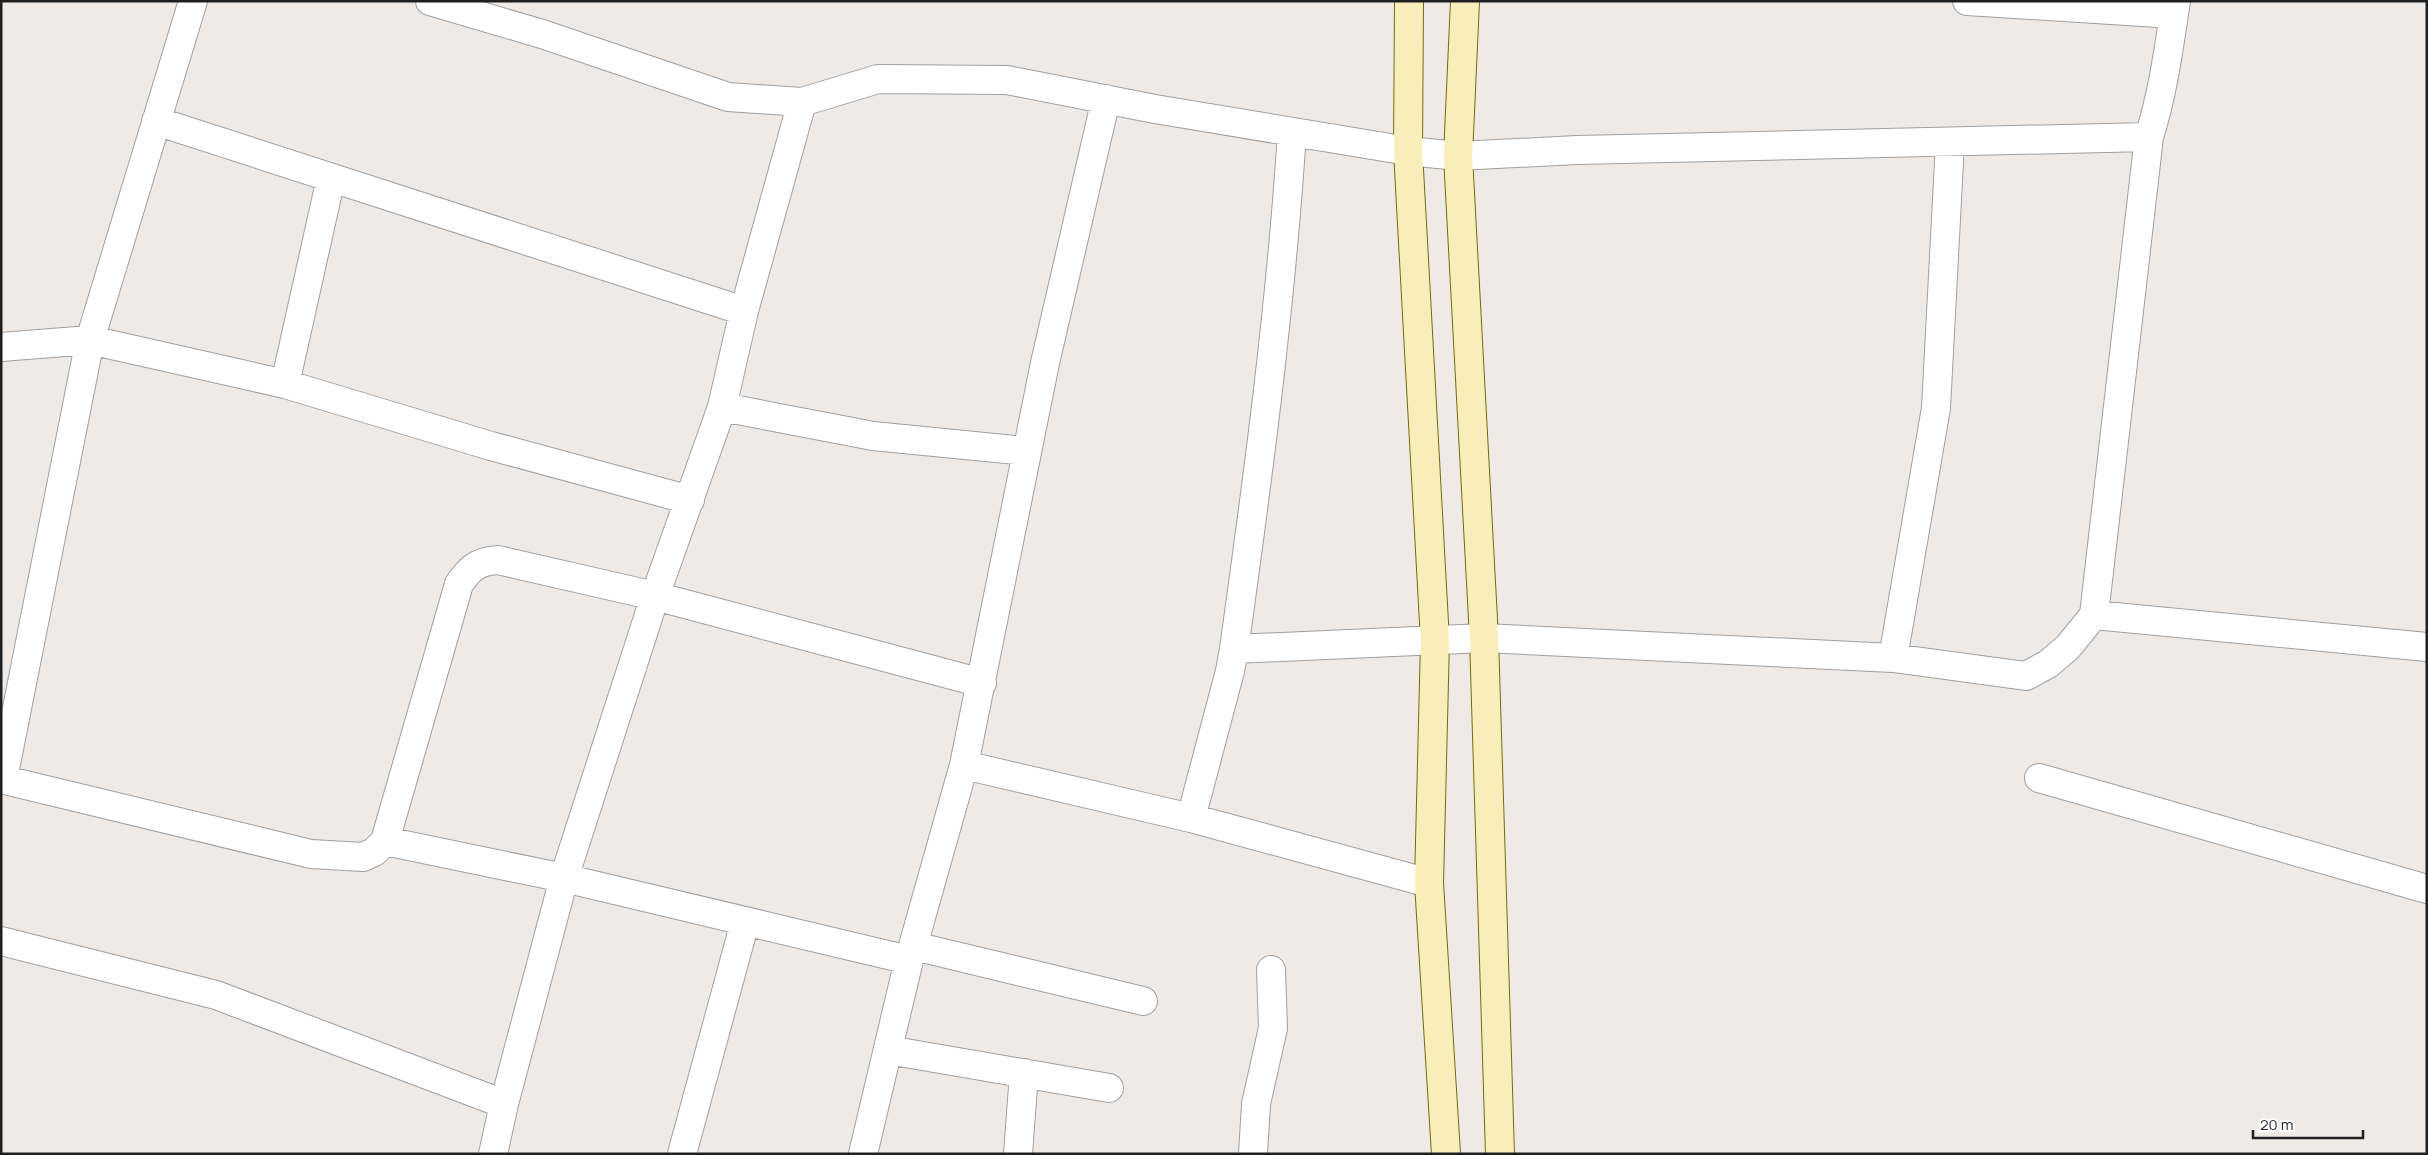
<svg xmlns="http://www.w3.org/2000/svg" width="2428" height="1155" viewBox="0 0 2428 1155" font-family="Manrope,sans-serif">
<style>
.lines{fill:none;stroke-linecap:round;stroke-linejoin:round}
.street-casing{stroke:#a0a0a0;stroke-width:30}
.secondary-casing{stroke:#746908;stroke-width:30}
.street{stroke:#fff;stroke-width:28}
.secondary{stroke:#f8eebc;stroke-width:28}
</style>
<rect width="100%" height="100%" fill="#f0eae6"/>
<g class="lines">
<defs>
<path id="street" d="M430,1L542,34L728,97L802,102L878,79L1007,80L1155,109L1408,151L1458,156L1577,150L2149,137
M1967,1L2174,14
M156,121L744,311
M1,347L90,340L193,1
M285,384L331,178
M722,407L873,436L1026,451
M2094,615L2427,647
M1234,649L1484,638L1893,658L2026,676L2048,664L2068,647L2094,615L2149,137C2163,93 2169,47 2176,1
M1893,658L1936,408L1950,143
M964,765L1191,818L1429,883
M2039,778L2427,889
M1,779L311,854L363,857L374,852L385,841L459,584C470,568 478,561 498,560L655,596L982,683
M3,779L90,340L285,384L491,446L690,500
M1191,818L1230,671L1234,649C1258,477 1281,305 1292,132
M385,841L564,878L909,960
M1,941L216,995L504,1104
M914,946L1143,1001
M888,1050L1109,1088
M493,1154L504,1104L564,878L655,596L722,407L744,311L802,102
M682,1154L745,922
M863,1154L909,960L964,765L1045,363L1106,99
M1018,1154L1024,1073
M1253,1154L1256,1104L1273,1028L1271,970"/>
<path id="secondary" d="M1409,1L1408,151L1435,641L1429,883L1446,1154
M1465,1L1458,156L1484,638L1500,1154"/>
</defs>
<!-- street casing -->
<use href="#street" class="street-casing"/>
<!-- secondary casing -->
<use href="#secondary" class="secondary-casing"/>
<!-- street -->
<use href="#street" class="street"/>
<!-- secondary -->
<use href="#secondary" class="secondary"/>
</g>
<!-- border -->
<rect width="2428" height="1155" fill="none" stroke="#1f1f1f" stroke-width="5"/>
<!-- scale -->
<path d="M2253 1130v8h110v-8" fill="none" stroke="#1f1f1f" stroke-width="2.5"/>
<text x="2260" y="1130" font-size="15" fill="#1f1f1f" stroke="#ffffff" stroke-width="4" paint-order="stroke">20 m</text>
</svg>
